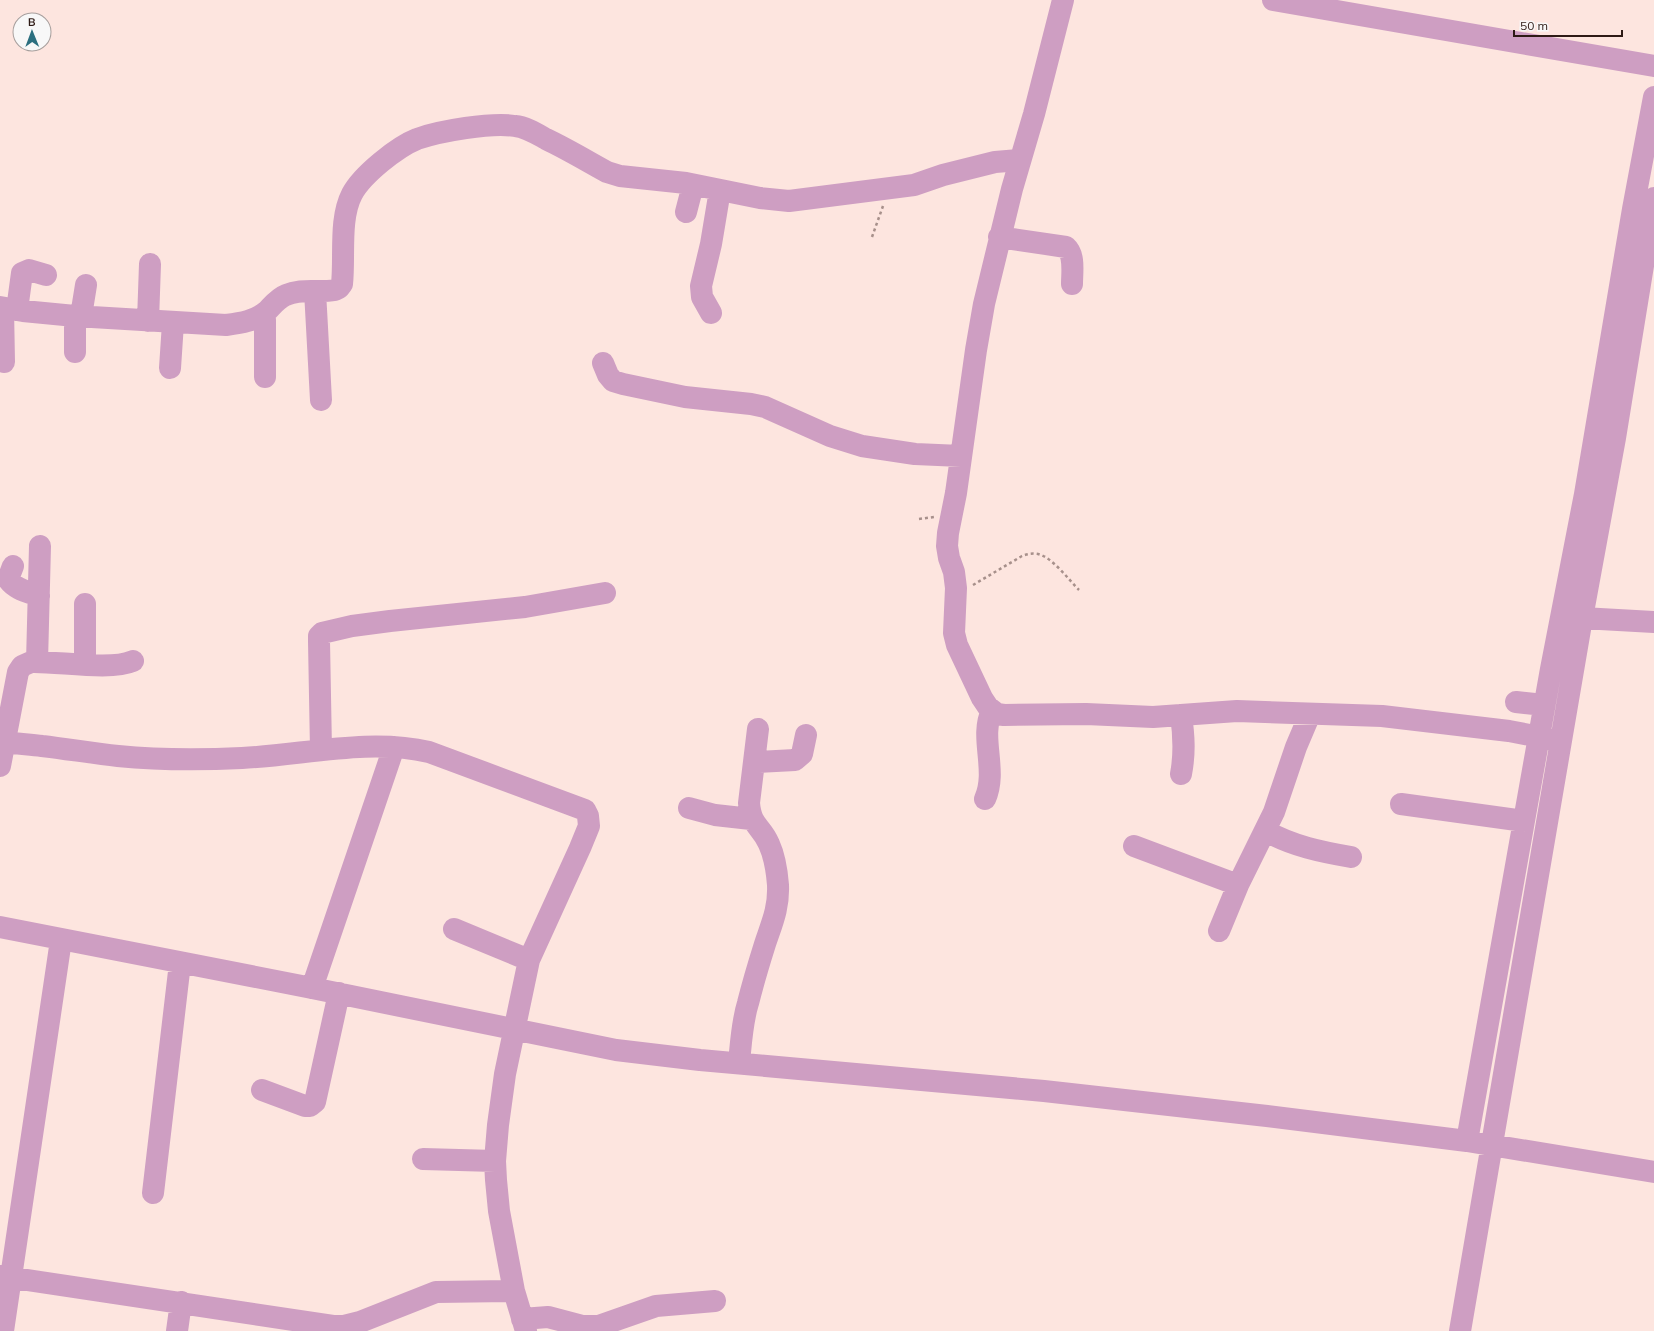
<svg xmlns="http://www.w3.org/2000/svg" width="1654" height="1331" viewBox="0 0 1654 1331" font-family="Mulish,sans-serif">
<style>
.lines{fill:none;stroke-linecap:round;stroke-linejoin:round}
.path{stroke:#a7908b;stroke-width:2.5;stroke-dasharray:3 3;stroke-linecap:butt}
.minor{stroke:#ce9ec2;stroke-width:22}
</style>
<rect width="100%" height="100%" fill="#fde5df"/>
<g class="lines">
<!-- path -->
<path class="path" d="M872,237L883,206
M919,519L934,517
M973,585L1022,556C1027,554 1032,553 1038,554C1052,557 1069,580 1079,590"/>
<!-- minor -->
<path class="minor" d="M1063,0L1034,114L1012,189L984,304L976,350L956,493L948,533L947,546L949,558L954,572L956,588L954,633L957,645L982,698L988,707L997,714L1004,715L1086,714L1153,717L1237,711L1382,716L1509,731L1561,741
M1273,0L1654,66
M686,212L693,185
M999,237L1066,247C1075,255 1072,272 1072,284
M315,291L321,400
M0,307L23,311L75,316L226,325C241,323 255,321 267,311C272,306 278,298 286,295C301,288 318,293 335,290L339,288L342,284C345,256 339,219 352,194C362,175 397,147 417,139C439,131 492,122 515,126C526,127 537,134 546,139C567,149 587,161 607,172L620,176L686,183L760,198L789,201L914,185L943,175L995,162L1020,160
M3,308L4,362
M17,310L22,273L29,270L46,275
M711,313L702,297L701,286L711,244L720,190
M263,314L265,320V377
M81,316L86,285
M148,321L150,264
M75,352V316
M603,363L608,375L613,381L623,384L685,397L751,404L765,407L830,436L862,446L915,454L961,456
M170,368L173,323
M13,566L8,579C14,589 28,592 39,596
M1582,618L1654,622
M37,662L40,546
M85,664V604
M1516,702L1544,705
M0,741C14,744 28,744 42,746C67,749 92,753 118,756C159,760 201,760 242,758C304,755 368,738 429,752L585,810L588,816L589,826L580,848L529,960L505,1074L498,1125L495,1161L496,1180L499,1211L514,1291
M321,750L319,641V636L322,633L352,626L390,621L525,607L605,593
M755,762L795,760L802,754L806,735
M0,766L18,672L22,666L31,662C58,661 110,671 133,661
M1181,774C1185,753 1184,736 1181,715
M985,799C998,770 979,737 992,711
M1401,804L1524,821
M689,808L715,815L751,819
M1266,831C1292,846 1322,852 1351,857
M1134,846L1238,885
M0,927L312,988L616,1050L700,1060L1044,1091L1267,1116L1467,1141L1654,1172
M454,929L529,960
M1219,931L1238,885L1274,812L1296,747L1310,714
M312,988L394,747
M739,1063C741,1043 742,1022 748,1003C753,983 759,963 765,944C772,923 779,908 778,885C777,872 774,855 769,844C761,825 751,827 749,803L758,729
M262,1090L305,1106H310L315,1102L339,993
M1467,1141L1551,669L1585,494L1633,209L1654,97
M423,1159L495,1161
M153,1193L180,963
M0,1276L333,1326H344L360,1322L436,1292L514,1291L526,1331
M522,1319L548,1317L582,1326H599L656,1306L715,1301
M3,1331L61,940
M177,1331L181,1302
M1460,1331L1582,618L1615,438L1654,198"/>
</g>
<!-- north arrow -->
<g transform="translate(32 32) rotate(359)"><circle r="19" fill="#f8f8f8" stroke="#a79f9d"/>
<path d="M0-3L7 15L0 10L-7 15Z" fill="#2b6f7f"/>
<text y="-6" font-size="11" font-weight="bold" text-anchor="middle" fill="#2e1a15">B</text>
</g>
<!-- scale -->
<path d="M1514 30v6h108v-6" fill="none" stroke="#2e1a15" stroke-width="2"/>
<text x="1520" y="30" font-size="12" fill="#2e1a15" stroke="#f8f8f8" stroke-width="3" paint-order="stroke">50 m</text>
</svg>
